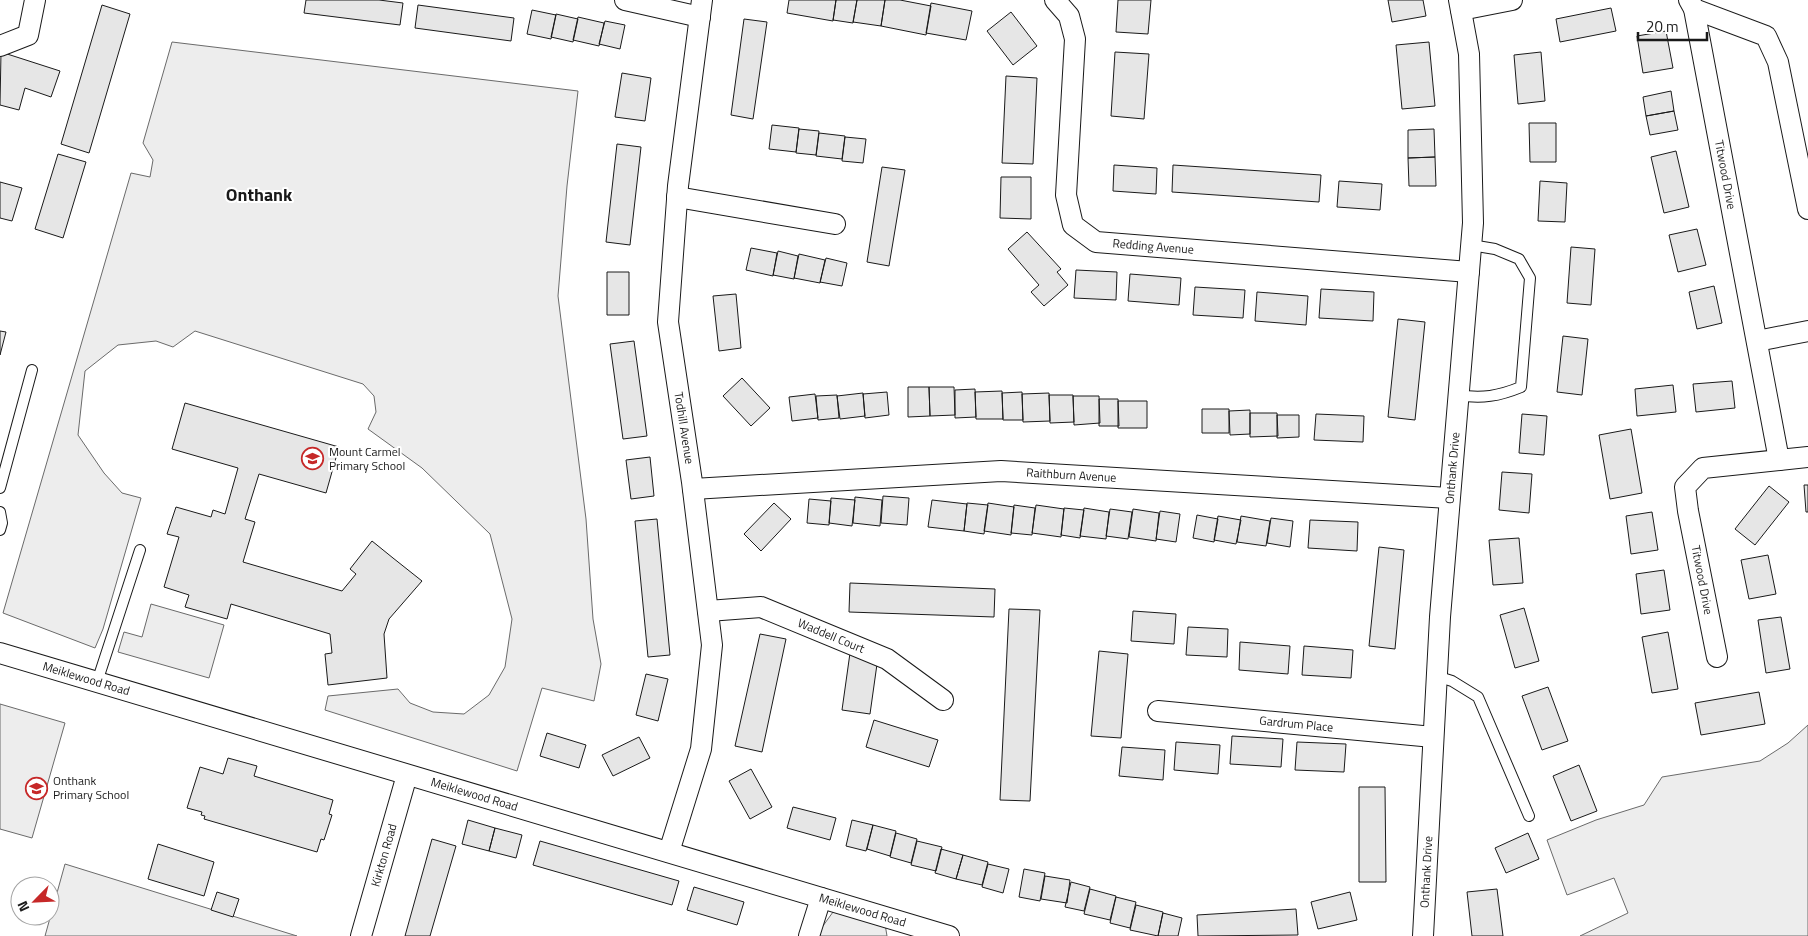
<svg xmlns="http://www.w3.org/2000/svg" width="1808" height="936" viewBox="0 0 1808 936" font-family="'Titillium Web',sans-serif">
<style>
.built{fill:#ededed;stroke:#6a6a6a}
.building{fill:#e6e6e6;stroke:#1a1a1a}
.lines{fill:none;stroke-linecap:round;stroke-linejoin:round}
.service-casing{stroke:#1a1a1a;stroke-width:12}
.minor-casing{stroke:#1a1a1a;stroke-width:22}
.service{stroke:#fff;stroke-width:10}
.minor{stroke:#fff;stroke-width:20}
.labels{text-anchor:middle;stroke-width:4;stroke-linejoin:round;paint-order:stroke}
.street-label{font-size:12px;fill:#1a1a1a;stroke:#fff}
.poi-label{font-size:12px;fill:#1a1a1a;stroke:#fff;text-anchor:start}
.district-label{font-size:18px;font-weight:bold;fill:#1a1a1a;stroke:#fff}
</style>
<rect width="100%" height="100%" fill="#fff"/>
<!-- built -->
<path class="built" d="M172,42L578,91L567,186L558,296L586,519L593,619L601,664L594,701L542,688L517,771L325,710L328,696L398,689L410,703L433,712L464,714L489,695L505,667L512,619L490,534L422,468L368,429L376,412L374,396L363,384L195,331L173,347L156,341L118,345L85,371L78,435L104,473L122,493L141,498L103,629L95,648L3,613L131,173L150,177L153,160L143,143Z
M151,604L224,625L209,678L118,652L124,632L142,637Z
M0,704L65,723L32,838L0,829Z
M1808,725V936H1580L1628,913L1614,878L1567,895L1547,840L1596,820L1644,805L1662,777L1760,761L1788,743Z
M65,864L297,936H45Z
M847,910L885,924L887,936H818L820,930L833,912Z"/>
<!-- building -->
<path class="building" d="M306,0H379L403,3L400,25L304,13Z
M789,0H836L833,21L787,13Z
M836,0H857L853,23L833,20Z
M857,0H885L881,26L853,22Z
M885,0H900L931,6L926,35L881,26Z
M1118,0H1151L1148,34L1116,32Z
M1388,0H1423L1426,16L1392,22Z
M931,3L972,11L966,40L926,33Z
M102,5L130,14L89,153L61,144Z
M418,5L514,18L511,41L415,28Z
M1611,8L1616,31L1560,42L1556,19Z
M532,10L556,15L551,39L527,34Z
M1011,12L1037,46L1013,65L987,31Z
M556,14L578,19L573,42L551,37Z
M578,17L604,23L599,46L573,40Z
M744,19L767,22L753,119L731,115Z
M605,21L625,25L620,49L599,44Z
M1666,31L1673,68L1643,73L1637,36Z
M1429,42L1435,106L1402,109L1396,45Z
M1,52L60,71L51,97L25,88L19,110L0,105Z
M1115,52L1149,54L1144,119L1111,116Z
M1541,52L1545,101L1518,104L1514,55Z
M622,73L651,78L645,121L615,117Z
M1006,76L1037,78L1033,164L1002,163Z
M1671,91L1674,111L1646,116L1643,97Z
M1674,111L1678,130L1650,135L1646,116Z
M1529,123H1556V162H1530Z
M772,125L799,128L796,152L769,149Z
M799,129L819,131L816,155L796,153Z
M1434,129L1435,157L1408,158V130Z
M819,133L845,136L842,159L816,156Z
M845,137L866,139L863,163L842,161Z
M617,144L641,147L630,245L606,242Z
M1676,151L1689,207L1664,213L1651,157Z
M58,154L86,162L63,238L35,229Z
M1435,157L1436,186H1409L1408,158Z
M1114,165L1157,168L1156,194L1113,191Z
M1173,165L1321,175L1319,202L1172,192Z
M882,167L905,170L889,266L867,262Z
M1001,177H1031V219L1000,218Z
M1339,181L1382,184L1380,210L1337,207Z
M1540,181L1567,183L1565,222L1538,221Z
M0,182L22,188L12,221L0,218Z
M1697,229L1706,265L1678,272L1669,235Z
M1027,232L1061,269L1057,272L1068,285L1044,306L1031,292L1039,285L1008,249Z
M1571,247L1595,249L1591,305L1567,303Z
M751,248L777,253L773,276L746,270Z
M778,251L798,256L794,279L773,275Z
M799,254L825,260L820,283L794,278Z
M826,258L847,263L842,286L820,282Z
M1076,270L1117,272L1116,300L1074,298Z
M607,272H629V315H607Z
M1130,274L1181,278L1179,305L1128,301Z
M1714,286L1722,323L1697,329L1689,292Z
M1195,287L1245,290L1243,318L1193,315Z
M1321,289L1374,292L1373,321L1319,318Z
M1257,292L1308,296L1306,325L1255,321Z
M736,294L741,348L719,351L713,296Z
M1398,319L1425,322L1415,420L1388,417Z
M0,331L6,332L0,355Z
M1563,336L1588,339L1582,395L1557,392Z
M634,341L647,436L623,439L610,344Z
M742,378L770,408L751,426L723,396Z
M1732,381L1735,408L1696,412L1693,384Z
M1673,385L1676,412L1637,416L1635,389Z
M908,387H929L930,416L908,417Z
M929,387H954L955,415L930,416Z
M975,389L976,417L955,418V390Z
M1002,391L1003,419H976L975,392Z
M887,392L889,415L865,418L863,394Z
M1022,392L1023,420H1003L1002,393Z
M863,393L865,416L840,419L837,396Z
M1049,393L1050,421L1023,422L1022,394Z
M815,394L818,418L792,421L789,397Z
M837,395L839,418L818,420L816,396Z
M1049,395H1073L1074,422L1050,423Z
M1073,396H1099L1100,423L1074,425Z
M1099,399H1118L1119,426H1099Z
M1118,401H1147V428H1118Z
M185,403L339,447L326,493L259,474L245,519L255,522L243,562L342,591L356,574L350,569L372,541L393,558L422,581L389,619L384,634L387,678L328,685L325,654L332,653L330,634L231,604L227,619L185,607L189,595L164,587L179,537L167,534L176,507L211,517L213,510L225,514L238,468L172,449Z
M1202,409H1229V433H1202Z
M1250,410V434L1230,435L1229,411Z
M1250,413H1277L1278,436L1250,437Z
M1316,414L1364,416L1363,442L1314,440Z
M1522,414L1547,416L1544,455L1519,453Z
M1277,415H1299V437L1277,438Z
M1631,429L1642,493L1610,499L1599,435Z
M650,457L654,496L631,499L626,460Z
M1502,472L1532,474L1529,513L1499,510Z
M1804,485H1808V512H1806Z
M1769,486L1789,502L1755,545L1735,529Z
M883,496L909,498L907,525L881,523Z
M855,497L882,500L880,526L853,523Z
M831,498L855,500L852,526L829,523Z
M809,499L831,501L829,525L807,523Z
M932,500L967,504L964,531L928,527Z
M774,503L791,519L761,551L744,534Z
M967,503L988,505L984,534L964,531Z
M988,503L1014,507L1011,535L984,531Z
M1014,505L1035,508L1032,535L1011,533Z
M1036,505L1064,509L1061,537L1032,533Z
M1064,508L1084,510L1080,538L1061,535Z
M1084,508L1109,512L1106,539L1080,536Z
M1110,509L1132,512L1128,539L1106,536Z
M1133,509L1159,513L1156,541L1129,537Z
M1160,511L1180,514L1176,542L1156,539Z
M1652,512L1658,550L1631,554L1626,516Z
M1197,515L1218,519L1214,542L1193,538Z
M1218,516L1241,520L1236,544L1214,540Z
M1241,516L1270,521L1266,546L1237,542Z
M1271,518L1293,521L1290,547L1267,543Z
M657,519L670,655L648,657L635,521Z
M1310,520L1358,522L1357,551L1308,548Z
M1519,538L1523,583L1493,585L1489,540Z
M1379,547L1404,550L1395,649L1369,646Z
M1768,555L1776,594L1749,599L1741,560Z
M1664,570L1670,610L1641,614L1636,574Z
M850,583L995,589L994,617L849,612Z
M1524,608L1539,661L1515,668L1500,615Z
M1009,609L1040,610L1030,801L1000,800Z
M1133,611L1176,614L1174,644L1131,641Z
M1781,617L1790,669L1766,673L1758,620Z
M1188,627L1228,629L1227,657L1186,655Z
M1668,632L1678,689L1652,693L1642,637Z
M760,634L786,639L762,752L735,746Z
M1240,642L1290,646L1288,674L1239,670Z
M1304,646L1353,650L1351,678L1302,675Z
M1099,651L1128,654L1121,738L1091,736Z
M850,653L878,657L870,714L842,710Z
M646,674L668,679L658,721L636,715Z
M1548,687L1568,741L1542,750L1522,696Z
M1759,692L1765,724L1701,735L1695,703Z
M874,720L938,740L929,767L866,747Z
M547,733L586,745L579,768L540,756Z
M1232,736L1283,739L1281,767L1230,764Z
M639,737L650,758L613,776L602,755Z
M1176,742L1220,745L1218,774L1174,770Z
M1297,742L1346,744L1344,772L1295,770Z
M1122,747L1165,750L1163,780L1119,776Z
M228,758L257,766L254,776L333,800L329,814L332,815L324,840L321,839L317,852L204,819L205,816L201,815L202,812L187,808L200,767L223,774Z
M1579,765L1597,811L1571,821L1553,776Z
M751,769L772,807L750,819L729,781Z
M1359,787H1385L1386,882H1359Z
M793,807L836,818L830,840L787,828Z
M468,820L495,828L489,851L462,844Z
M852,820L873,825L866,851L846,846Z
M873,825L896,831L890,856L867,849Z
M495,828L522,835L516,858L489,851Z
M896,833L917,839L911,863L890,857Z
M1528,833L1539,859L1506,873L1495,848Z
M432,839L456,846L430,936H405Z
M540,841L679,881L672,905L533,865Z
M917,841L942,847L936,871L911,865Z
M158,844L214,862L204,896L148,879Z
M941,849L963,855L956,879L935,873Z
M963,855L988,862L982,885L956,879Z
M988,864L1009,869L1003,893L982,887Z
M1024,869L1045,873L1040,901L1019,897Z
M1045,876L1070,880L1067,903L1041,899Z
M1071,882L1090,887L1084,911L1065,907Z
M694,887L744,902L737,925L687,910Z
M1090,889L1116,896L1110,920L1084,914Z
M1497,889L1503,936H1472L1467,892Z
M217,892L239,899L233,917L211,910Z
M1350,892L1357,920L1318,929L1311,902Z
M1116,897L1136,902L1130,928L1110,923Z
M1136,905L1163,912L1158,936L1130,930Z
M1296,909L1298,935L1198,936L1197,915Z
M1163,913L1182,918L1178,936H1158Z"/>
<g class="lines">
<defs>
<path id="service" d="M1458,395C1482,399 1499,396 1521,387L1530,278L1519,259L1495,249L1471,245
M0,488L32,370
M0,512L2,523L0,530
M1436,676L1452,681L1478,697L1529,816
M97,682L140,550"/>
<g id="minor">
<path d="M625,0L700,17"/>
<path id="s1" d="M1055,0L1069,16L1075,39L1066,195L1073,225L1096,242L1469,272"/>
<path id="s2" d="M1689,0L1694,9L1779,460"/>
<path d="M1694,9L1766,36L1778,62L1808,209"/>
<path d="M1461,10L1512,0"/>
<path d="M0,46L28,35L35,0"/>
<path d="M677,197L835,224"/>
<path d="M1757,341L1808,331"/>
<path id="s3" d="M693,489L1001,471L1449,498"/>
<path id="s4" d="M708,611L761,607L887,659L943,700"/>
<path id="s5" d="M0,653L949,936"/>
<path d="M1717,657L1688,511L1685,487L1703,468L1808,457"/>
<path id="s6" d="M1158,711L1433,737"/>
<path d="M669,852L701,749L712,645L692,482L668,322L678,186L702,0"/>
<path id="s7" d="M361,936L407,775"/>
<path d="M809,936L821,898"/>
<path id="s8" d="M1423,936L1440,617L1473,223L1469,54L1459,0"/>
</g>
</defs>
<!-- service casing -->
<use href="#service" class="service-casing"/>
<!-- minor casing -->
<use href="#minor" class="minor-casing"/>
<!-- service -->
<use href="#service" class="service"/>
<!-- minor -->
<use href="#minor" class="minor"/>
</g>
<!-- icons -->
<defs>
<symbol id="school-ring" viewBox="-11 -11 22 22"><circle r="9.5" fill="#fff" stroke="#c62828" stroke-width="1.5"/><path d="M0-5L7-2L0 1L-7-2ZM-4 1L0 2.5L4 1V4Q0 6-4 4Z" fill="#c62828"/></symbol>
</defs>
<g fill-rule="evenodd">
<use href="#school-ring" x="300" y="446" width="25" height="25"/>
<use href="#school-ring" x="24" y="776" width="25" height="25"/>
</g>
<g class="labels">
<!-- street labels -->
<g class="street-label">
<text dy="4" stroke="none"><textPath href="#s2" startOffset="179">Titwood Drive</textPath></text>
<text dy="4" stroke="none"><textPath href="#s1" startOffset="318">Redding Avenue</textPath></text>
<text transform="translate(684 428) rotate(81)" y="4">Todhill Avenue</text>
<text dy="4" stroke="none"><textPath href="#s8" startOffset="469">Onthank Drive</textPath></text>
<text dy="4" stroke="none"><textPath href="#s3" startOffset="379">Raithburn Avenue</textPath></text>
<text transform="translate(1702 580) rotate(79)" y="4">Titwood Drive</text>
<text dy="4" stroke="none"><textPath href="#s4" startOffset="129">Waddell Court</textPath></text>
<text dy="4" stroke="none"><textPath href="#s5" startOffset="90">Meiklewood Road</textPath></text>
<text dy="4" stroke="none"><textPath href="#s6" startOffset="139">Gardrum Place</textPath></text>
<text dy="4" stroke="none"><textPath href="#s5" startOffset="495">Meiklewood Road</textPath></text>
<text dy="4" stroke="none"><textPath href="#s7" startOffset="84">Kirkton Road</textPath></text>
<text dy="4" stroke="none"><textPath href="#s8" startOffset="64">Onthank Drive</textPath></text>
<text dy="4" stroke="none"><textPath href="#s5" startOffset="900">Meiklewood Road</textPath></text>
</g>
<!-- poi labels -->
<g class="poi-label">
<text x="329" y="456">Mount Carmel<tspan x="329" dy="14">Primary School</tspan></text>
<text x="53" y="785">Onthank<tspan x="53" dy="14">Primary School</tspan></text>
</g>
<!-- district labels -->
<g class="district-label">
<text x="259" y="201">Onthank</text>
</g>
</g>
<!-- north arrow -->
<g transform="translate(35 901) rotate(246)"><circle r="24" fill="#ffffff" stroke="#a3a3a3"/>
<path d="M0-4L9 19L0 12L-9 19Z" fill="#c62828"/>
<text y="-8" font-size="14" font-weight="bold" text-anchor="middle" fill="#1a1a1a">N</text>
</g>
<!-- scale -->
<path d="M1638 32v8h69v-8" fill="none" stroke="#1a1a1a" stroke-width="2.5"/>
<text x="1646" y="32" font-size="15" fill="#1a1a1a" stroke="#ffffff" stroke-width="4" paint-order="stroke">20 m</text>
</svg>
